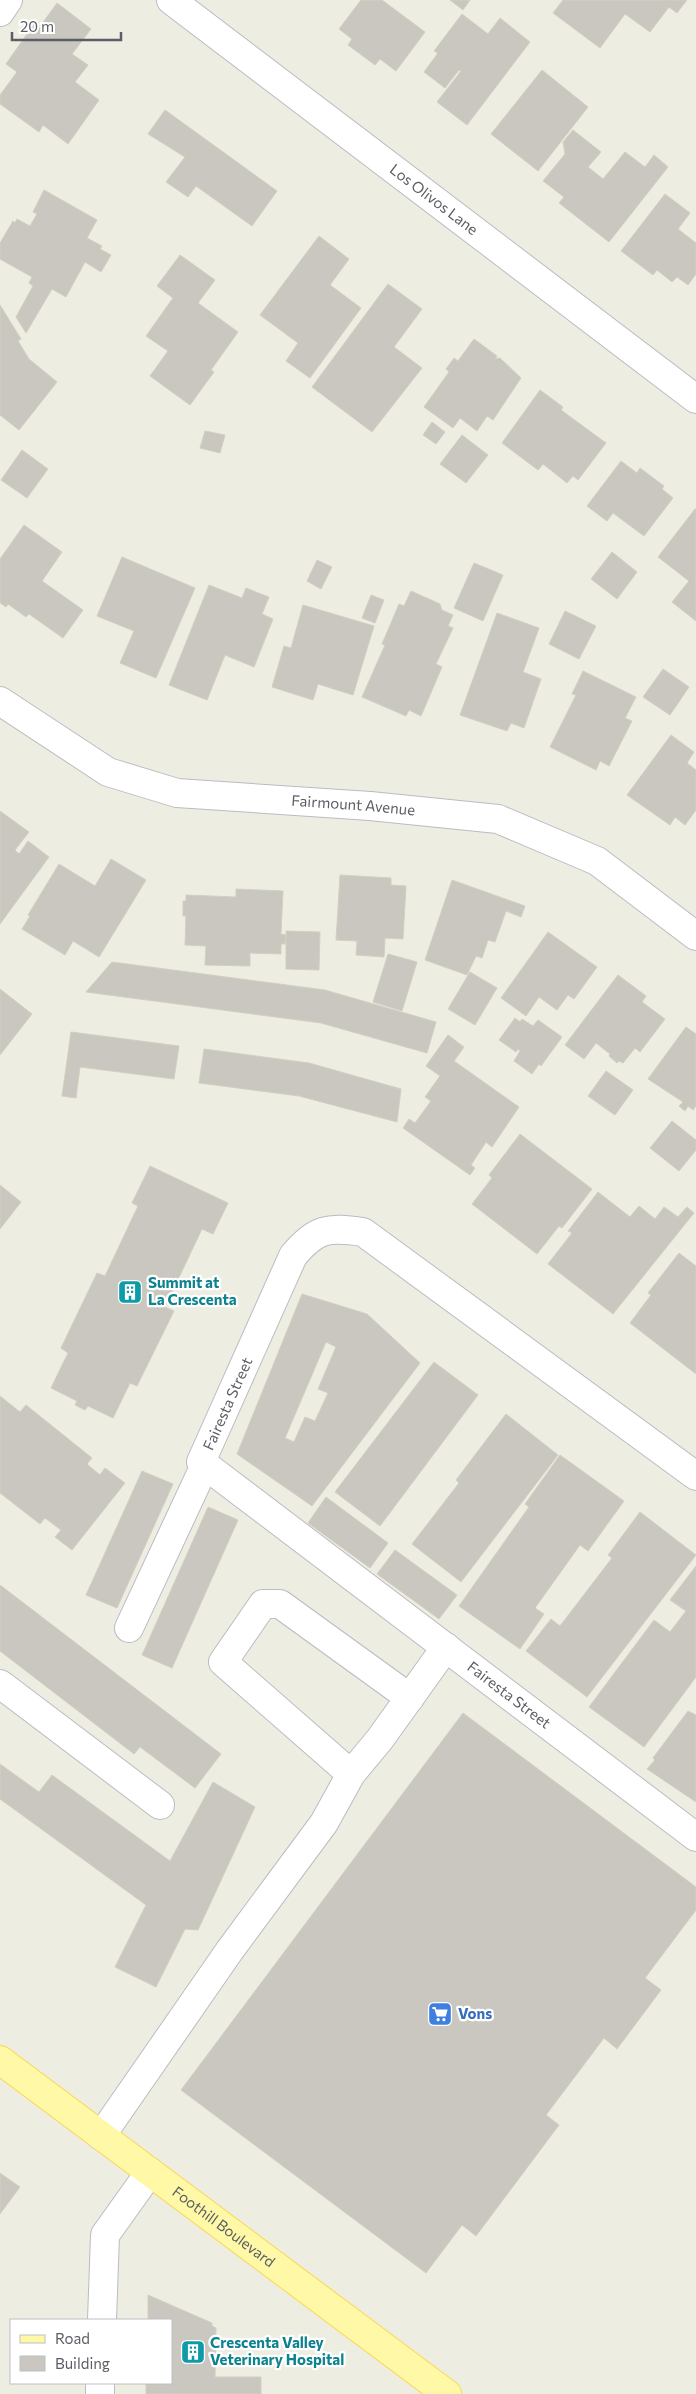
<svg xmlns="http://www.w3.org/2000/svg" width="696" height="2394" viewBox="0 0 696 2394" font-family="Commissioner,sans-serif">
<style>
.building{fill:#c9c7bf;stroke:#d3cfc0;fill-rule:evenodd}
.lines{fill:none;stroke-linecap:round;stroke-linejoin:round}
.minor-casing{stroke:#babcc2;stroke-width:30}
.major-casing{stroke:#f9d851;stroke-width:30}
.minor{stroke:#fff;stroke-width:28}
.major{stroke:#fff8a7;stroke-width:28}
.labels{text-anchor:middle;stroke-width:4.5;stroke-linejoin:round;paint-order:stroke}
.street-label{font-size:15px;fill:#5b5e64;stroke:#fff}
.culture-label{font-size:15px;font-weight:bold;fill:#0d838f;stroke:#fff;text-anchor:start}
.shop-label{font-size:15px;font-weight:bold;fill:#366cbe;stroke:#fff;text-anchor:start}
</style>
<rect width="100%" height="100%" fill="#eeede2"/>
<!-- building -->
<path class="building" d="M361,0H382L425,32L396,71L380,59L375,65L348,45L352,39L339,29Z
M450,0H470L463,10Z
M563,0H687L677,13L669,7L650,32L625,14L600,48L553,13Z
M57,3L91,29L72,54L88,65L75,82L99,100L68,144L43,125L39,132L0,104V95L17,72L6,64L34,24L39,28Z
M462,14L488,34L500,18L530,42L467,125L437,102L461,71L459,70L445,88L424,72L438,53L434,51Z
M542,70L588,107L538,171L491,134Z
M165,110L277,191L252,226L196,186L188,197L166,182L185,157L148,134Z
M573,130L601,152L588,167L603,179L625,152L645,167L654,155L668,167L609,242L559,203L564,197L543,181L565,154L563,142Z
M44,190L97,220L87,238L102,246L100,249L111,255L101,272L85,262L66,297L52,289L26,333L16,317L33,286L29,283L32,277L0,259V243L13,221L15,223L17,219L30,226L37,214L33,212Z
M665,194L690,213L678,229L696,243V274L688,285L677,277L672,282L657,270L653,275L621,251Z
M319,236L349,259L330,285L361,308L310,378L286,361L298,343L260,315Z
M180,255L215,280L198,303L238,332L211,370L214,372L190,405L150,376L168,351L146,336L173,298L157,286Z
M388,284L422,309L394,347L422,368L372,432L312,387Z
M0,305L21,339L18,341L29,359L57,382L19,430L0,415Z
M474,339L497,356L495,359L500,358L521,378L493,420L487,416L477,431L460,418L453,428L424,407L449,372L446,369L454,358L458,361Z
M540,390L563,407L561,410L606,443L578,480L573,476L567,483L543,464L538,470L502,443Z
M432,422L445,432L436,444L423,435Z
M205,431L225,435L220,453L200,448Z
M462,435L488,455L466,483L440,464Z
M22,450L48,469L27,498L1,480Z
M621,461L637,473L640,468L664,486L662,489L673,498L644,536L613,513L607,521L587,506Z
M695,509H696V621L672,602L689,581L658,557Z
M24,525L62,552L42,581L83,610L63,638L29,614L26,617L8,604L6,607L0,603V559Z
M612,552L637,572L617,599L591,579Z
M122,557L195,588L156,678L120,663L134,631L97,616Z
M317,560L332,567L321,589L307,581Z
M474,563L503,575L483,621L454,608Z
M209,585L242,598L246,588L269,597L262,614L273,619L254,667L225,655L207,700L169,685Z
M411,591L440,604L442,610L453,615L448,626L453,628L436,664L442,667L421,716L409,710L406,716L362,697L385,645L382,644L399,604L404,606Z
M371,595L384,600L375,623L362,618Z
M303,605L374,626L353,695L318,684L313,700L272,687L284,646L291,648Z
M565,611L596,626L579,659L549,644Z
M497,613L539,628L523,672L541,679L524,728L511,723L507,731L460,715Z
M663,669L689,687L670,715L643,697Z
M583,671L636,697L625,718L632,721L609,766L600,761L596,770L550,747L576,695L572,694Z
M671,735L694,752L687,763L696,770V810L685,825L675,817L670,825L627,795Z
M0,811L29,832L15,850L19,854L28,841L49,857L0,924Z
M111,859L146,880L99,957L73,941L65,955L22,929L30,916L28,915L59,864L95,886Z
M340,875L391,878V885L406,886L403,939L385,938L384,957L356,955L357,941L336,940Z
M452,880L525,906L521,917L506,911L495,942L488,940L482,958L476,956L467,975L425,960Z
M236,889L283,891L281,934L286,935L285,944H281V954L250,953V966L205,965L206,946L185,945L186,916H183V901H186V895L236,897Z
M286,931L320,932L319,970L286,969Z
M548,932L597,967L574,999L568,995L557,1010L539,997L526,1016L501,998Z
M388,954L417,962L402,1011L373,1002Z
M112,962L325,990L436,1022L427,1053L321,1023L86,992Z
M470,972L497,988L475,1025L448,1009Z
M618,975L646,996L642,1002L665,1019L640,1052L635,1048L623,1063L619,1061L617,1063L609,1056L610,1054L596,1043L584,1059L565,1045Z
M0,989L32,1014L0,1055Z
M515,1018L520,1022L522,1019L533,1026L538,1020L562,1037L541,1066L539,1064L532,1074L514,1061L520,1051L518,1049L516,1052L499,1040Z
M686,1027L696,1034V1106L693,1110L688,1106L685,1111L679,1106L683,1102L648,1079Z
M71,1032L179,1046L174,1079L80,1067L76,1098L62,1096Z
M448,1035L464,1047L454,1061L519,1107L492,1147L486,1142L471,1165L475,1168L470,1175L403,1128L409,1119L415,1123L431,1101L425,1097L440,1076L426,1066Z
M204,1049L309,1063L401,1089L397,1122L299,1096L199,1083Z
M606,1071L633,1090L615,1115L588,1096Z
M672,1121L696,1140V1150L679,1171L650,1148Z
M520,1134L592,1189L562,1228L559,1226L537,1254L472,1204L492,1178L489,1175Z
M150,1166L228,1203L213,1234L202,1229L165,1307L174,1311L137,1386L130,1383L113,1418L88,1406L85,1410L75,1405L77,1401L51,1388L68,1353L61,1348L97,1273L105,1276L138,1206L132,1203Z
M0,1185L21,1202L0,1229Z
M598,1192L630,1217L639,1206L655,1219L664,1207L678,1217L687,1207L694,1213L613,1314L548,1264L572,1233L568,1231Z
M679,1253L696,1266V1374L630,1323L651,1295L648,1293Z
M302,1294L367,1314L420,1363L312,1506L237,1454ZM326,1342L336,1347L318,1389L328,1393L315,1421L305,1417L294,1442L285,1438Z
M434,1362L478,1395L380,1526L335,1492Z
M0,1396L20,1412L26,1405L92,1458L87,1464L100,1475L105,1468L125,1483L72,1550L55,1537L61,1530L45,1518L40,1524L0,1493Z
M506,1414L558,1455L461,1582L412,1544L459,1483L456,1480Z
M560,1455L624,1501L588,1551L580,1545L535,1608L544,1614L520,1649L459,1606L529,1507L525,1504Z
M142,1471L173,1484L117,1608L86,1595Z
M326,1497L388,1543L370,1568L308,1523Z
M208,1507L238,1520L172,1668L142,1655Z
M640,1512L696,1555L587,1697L526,1651L551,1619L560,1626L612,1558L608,1555Z
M395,1550L457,1595L439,1619L377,1574Z
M696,1566V1677L644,1747L589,1707L654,1620L670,1632L686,1611L670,1600Z
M0,1585L221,1754L195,1788L140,1747L134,1754L0,1651Z
M688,1711L696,1715V1802L647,1769L655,1760L653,1758Z
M463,1713L696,1887V1910L645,1978L661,1990L617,2049L604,2038L546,2115L559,2125L476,2236L462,2225L426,2273L181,2090Z
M0,1764L39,1792L52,1775L170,1861L213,1782L255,1807L198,1930L185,1929L156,1987L115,1967L146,1905L0,1799Z
M0,2173L20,2187L0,2214Z
M148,2295L212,2323V2326L216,2328L215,2377H261V2394H146V2383H171V2320H148Z"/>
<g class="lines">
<defs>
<g id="minor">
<path id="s1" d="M171,0L696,399"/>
<path d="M0,12L8,0"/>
<path id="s2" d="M0,701L108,772L177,793L370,806L498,819L597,861L696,936"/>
<path id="s3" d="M696,1476L363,1232C328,1227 316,1228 293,1256L201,1462L696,1837"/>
<path d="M129,1628L205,1465"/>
<path d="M0,1684L160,1805"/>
<path d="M351,1774L223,1662L263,1604H280L410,1698"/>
<path d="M101,2136L230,1950L324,1823L351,1774L380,1739L446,1647"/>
<path d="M102,2320L105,2235L150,2172"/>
<path d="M100,2394V2383"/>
</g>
<g id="major">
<path id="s4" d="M0,2060L447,2394"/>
</g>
</defs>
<!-- minor casing -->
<use href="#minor" class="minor-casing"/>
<!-- major casing -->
<use href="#major" class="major-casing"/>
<!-- minor -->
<use href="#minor" class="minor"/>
<!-- major -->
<use href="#major" class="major"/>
</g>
<!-- icons -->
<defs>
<symbol id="building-square" viewBox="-11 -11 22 22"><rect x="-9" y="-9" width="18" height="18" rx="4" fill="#0f9aa8" stroke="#fff"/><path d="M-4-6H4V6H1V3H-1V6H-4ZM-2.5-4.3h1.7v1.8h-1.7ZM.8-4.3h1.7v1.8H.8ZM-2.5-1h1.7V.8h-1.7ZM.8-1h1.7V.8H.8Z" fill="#fff"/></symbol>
<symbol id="supermarket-square" viewBox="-11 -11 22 22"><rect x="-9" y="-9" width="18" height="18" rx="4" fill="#3f7fe0" stroke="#fff"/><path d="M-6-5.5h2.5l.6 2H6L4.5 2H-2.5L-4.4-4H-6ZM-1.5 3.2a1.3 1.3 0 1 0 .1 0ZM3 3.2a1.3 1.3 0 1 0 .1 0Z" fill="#fff"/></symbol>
</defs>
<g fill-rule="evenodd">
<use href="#building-square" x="116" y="1278" width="28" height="28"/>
<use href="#supermarket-square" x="426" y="2000" width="28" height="28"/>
<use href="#building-square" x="179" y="2338" width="28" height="28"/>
</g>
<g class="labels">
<!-- street labels -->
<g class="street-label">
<text dy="5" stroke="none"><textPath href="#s1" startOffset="330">Los Olivos Lane</textPath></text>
<text dy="5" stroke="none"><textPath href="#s2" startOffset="378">Fairmount Avenue</textPath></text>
<text transform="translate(228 1404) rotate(-66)" y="5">Fairesta Street</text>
<text dy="5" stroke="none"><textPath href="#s3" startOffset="1104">Fairesta Street</textPath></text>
<text dy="5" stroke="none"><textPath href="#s4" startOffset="279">Foothill Boulevard</textPath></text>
</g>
<!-- culture labels -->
<g class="culture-label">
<text x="148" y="1288">Summit at<tspan x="148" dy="17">La Crescenta</tspan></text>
<text x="210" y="2348">Crescenta Valley<tspan x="210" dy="17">Veterinary Hospital</tspan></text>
</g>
<!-- shop labels -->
<g class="shop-label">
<text x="458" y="2019">Vons</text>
</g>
</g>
<!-- legend -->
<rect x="10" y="2319" width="162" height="65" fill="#ffffff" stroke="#bdbfc1"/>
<rect x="20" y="2335" width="25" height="8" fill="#fff8a7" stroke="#bdbfc1"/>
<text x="55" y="2344" font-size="15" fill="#5b5e64">Road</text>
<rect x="20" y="2356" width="25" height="15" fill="#c9c7bf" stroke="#bdbfc1"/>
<text x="55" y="2369" font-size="15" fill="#5b5e64">Building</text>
<!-- scale -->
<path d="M12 32v8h109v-8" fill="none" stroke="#5b5e64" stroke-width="2.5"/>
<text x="20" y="32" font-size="15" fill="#5b5e64" stroke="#ffffff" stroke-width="4" paint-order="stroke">20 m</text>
</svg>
